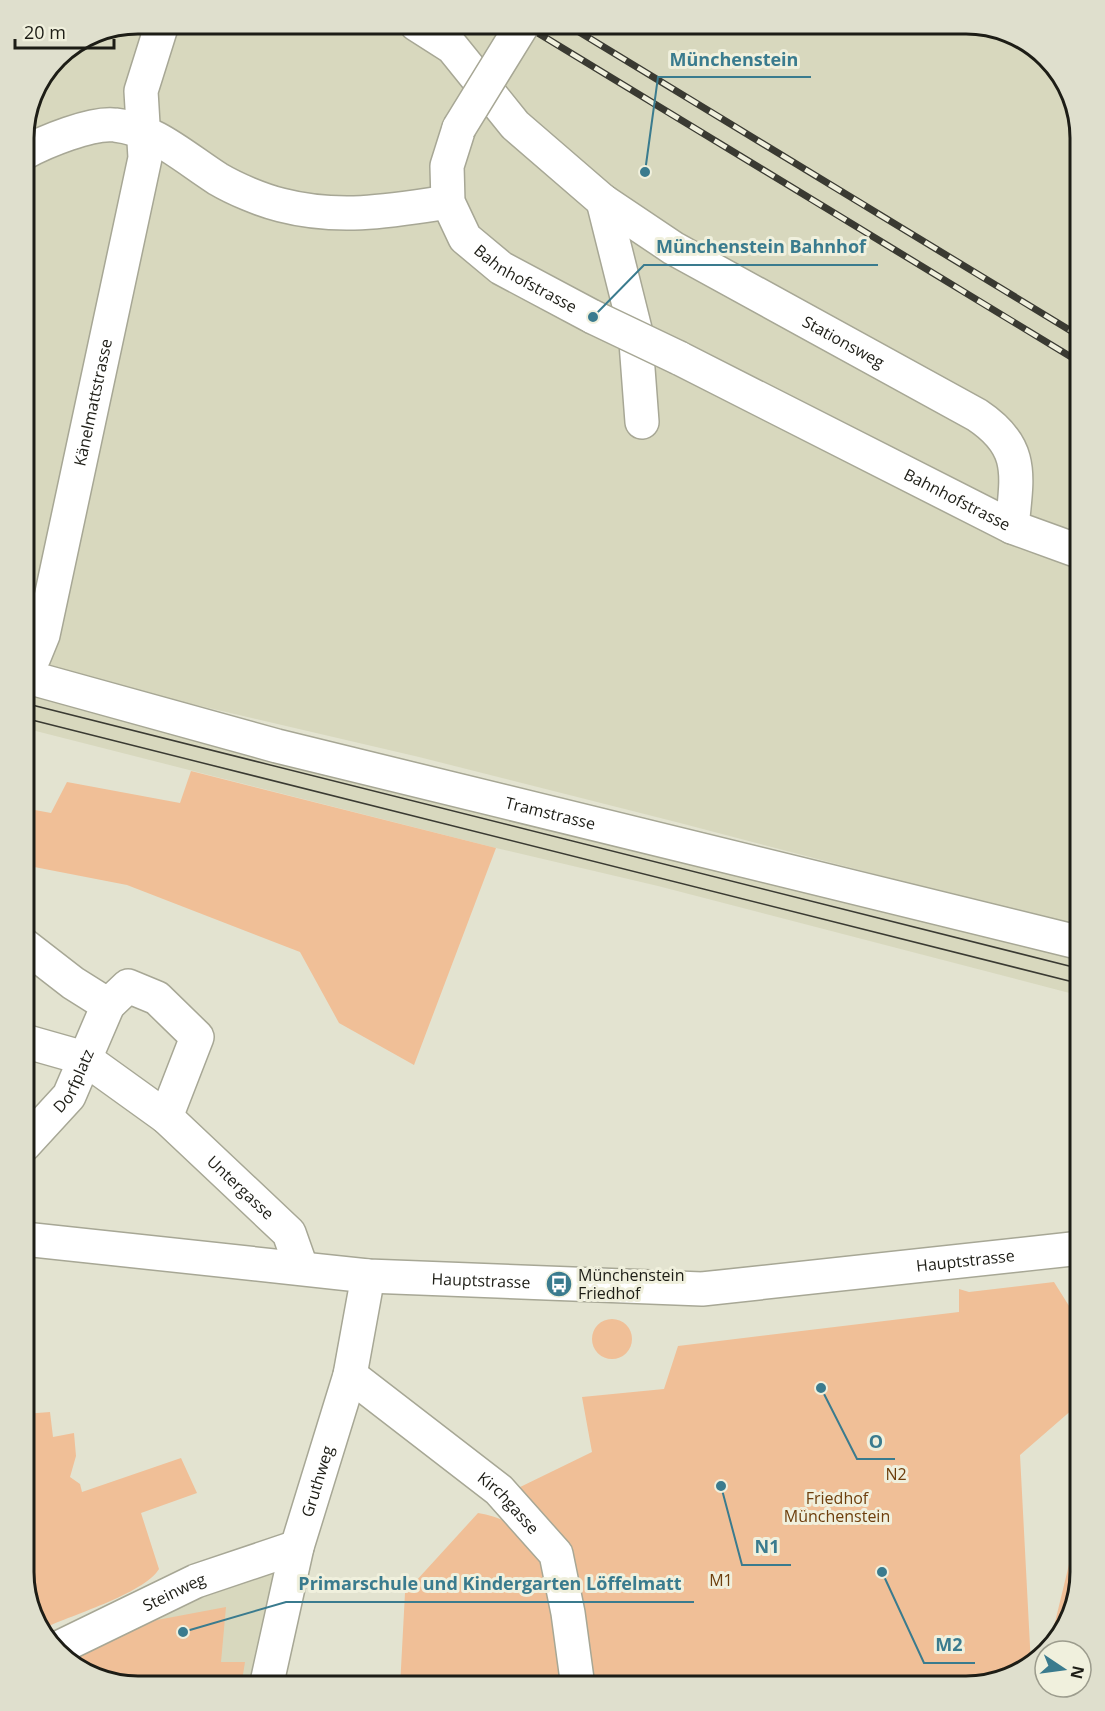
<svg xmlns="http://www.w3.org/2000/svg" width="1105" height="1711" viewBox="0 0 1105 1711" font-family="'Open Sans',sans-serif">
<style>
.built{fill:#d8d8be}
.green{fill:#f0bf97}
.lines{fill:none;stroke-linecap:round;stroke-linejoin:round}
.minor-casing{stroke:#a7a795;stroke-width:36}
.major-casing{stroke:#a7a795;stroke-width:36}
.minor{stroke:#fff;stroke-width:33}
.major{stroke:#fff;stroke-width:33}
.tram{stroke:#3a3a32;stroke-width:1.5}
.rail-casing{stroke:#3a3a32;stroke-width:7}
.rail{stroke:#f0f0dd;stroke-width:4.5;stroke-dasharray:14;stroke-linecap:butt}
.minor-bridge-casing{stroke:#a7a795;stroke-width:36;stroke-linecap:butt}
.minor-bridge{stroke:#fff;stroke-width:33}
.labels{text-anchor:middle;stroke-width:6;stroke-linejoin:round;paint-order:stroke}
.street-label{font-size:16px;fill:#1d1d16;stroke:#f0f0dd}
.poi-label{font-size:16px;fill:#1d1d16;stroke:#f0f0dd;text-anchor:start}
.park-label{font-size:16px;fill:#6d3e0c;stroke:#f0f0dd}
.rim{fill:none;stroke:#1d1d16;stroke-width:3}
.leader{fill:none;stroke:#3a7b8e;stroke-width:2}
.callout-dot{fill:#3a7b8e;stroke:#f0f0dd;stroke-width:2}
.callout-label{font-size:18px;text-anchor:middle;font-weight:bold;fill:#3a7b8e;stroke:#f0f0dd;stroke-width:6;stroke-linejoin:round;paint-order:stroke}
</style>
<rect width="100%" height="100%" fill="#e3e3d0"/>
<!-- built -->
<path class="built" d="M138,24H974L1030,43L1066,81L1081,138V928L680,823L419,757L80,678L24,662V131L58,57L95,33Z
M24,694L1081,954V996L658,886L496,848L24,728Z
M297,1547L266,1687H131L81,1672L120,1617Z"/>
<!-- green -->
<path class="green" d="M191,771L496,848L414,1065L339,1023L300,952L127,885L24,865V808L51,813L67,782L180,803Z
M1054,1282L1081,1325V1402L1020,1455L1031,1665L1024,1672L967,1687H587L514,1490L592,1452L582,1397L664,1389L678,1346L959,1312V1289L969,1292Z
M592 1339a20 20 0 1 1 40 0a20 20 0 1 1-40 0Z
M50,1412L53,1437L74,1433L76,1456L70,1477L80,1484L82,1492L181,1458L197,1493L141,1513L159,1569C144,1594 68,1616 40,1630L24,1573V1414Z
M478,1513C496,1516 518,1524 531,1539C554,1562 557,1652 561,1687H400L405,1593Z
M1081,1515V1573L1066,1630L1049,1647Z
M226,1607L221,1662H245L241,1687C189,1687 107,1698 69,1659L141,1623Z"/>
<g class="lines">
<defs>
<g id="minor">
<path id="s1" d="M416,24L452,47L515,125L603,201L673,248L977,415C1025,447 1017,475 1012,527"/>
<path id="s2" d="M459,128L447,166L448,202L465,238L501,268L593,317"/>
<path d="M24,153C44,142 92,122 115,125C154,129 185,158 218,179C235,189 261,200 281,205C339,220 390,211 448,202"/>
<path d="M603,201L635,329L642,422"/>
<path id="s3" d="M679,358L1012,527L1081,552"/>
<path id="s4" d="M24,670L34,657L43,635L145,158L141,91L162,24"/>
<path id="s5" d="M24,676L277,746L1081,943"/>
<path d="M24,945L73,983L108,1005L128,986L157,998L197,1037L166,1117"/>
<path id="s6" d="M24,1041L84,1058L166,1117L289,1233L301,1267"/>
<path id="s7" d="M24,1145L69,1096L108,1005"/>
<path id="s8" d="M350,1375L499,1490L556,1554L568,1613L578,1687"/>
<path id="s9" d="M58,1648L196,1581L297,1547"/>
<path id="s10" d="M266,1687L297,1547L350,1375L368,1276"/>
</g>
<g id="major">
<path id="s11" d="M24,1239L368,1276L702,1289L1081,1248"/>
</g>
</defs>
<!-- minor casing -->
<use href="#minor" class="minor-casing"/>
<!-- major casing -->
<use href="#major" class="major-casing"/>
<!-- minor -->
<use href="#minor" class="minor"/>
<!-- major -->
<use href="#major" class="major"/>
<!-- tram -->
<path class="tram" d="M24,703L1081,969
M24,718L1081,984"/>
<defs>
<path id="rail" d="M523,24L1081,363
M566,24L1081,337"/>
</defs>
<!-- rail casing -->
<use href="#rail" class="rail-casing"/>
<!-- rail -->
<use href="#rail" class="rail"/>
<defs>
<path id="minor-bridge" d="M459,128L523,24
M593,317L679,358"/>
</defs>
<!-- minor-bridge casing -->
<use href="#minor-bridge" class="minor-bridge-casing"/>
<!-- minor-bridge -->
<use href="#minor-bridge" class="minor-bridge"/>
</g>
<!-- icons -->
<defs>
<symbol id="bus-disc" viewBox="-11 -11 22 22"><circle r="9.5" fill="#3a7b8e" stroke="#f0f0dd"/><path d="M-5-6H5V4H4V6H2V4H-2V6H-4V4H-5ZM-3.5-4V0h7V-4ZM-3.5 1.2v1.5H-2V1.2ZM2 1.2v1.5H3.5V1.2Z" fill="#fff"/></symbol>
</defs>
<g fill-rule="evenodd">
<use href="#bus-disc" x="544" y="1269" width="30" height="30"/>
</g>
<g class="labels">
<!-- street labels -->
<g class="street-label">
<text dy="6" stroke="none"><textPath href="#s2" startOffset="189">Bahnhofstrasse</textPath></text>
<text dy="6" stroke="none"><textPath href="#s1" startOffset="538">Stationsweg</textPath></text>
<text dy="6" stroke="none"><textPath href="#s4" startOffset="278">Känelmattstrasse</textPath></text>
<text dy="6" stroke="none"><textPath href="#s3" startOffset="312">Bahnhofstrasse</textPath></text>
<text dy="6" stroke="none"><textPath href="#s5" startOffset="544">Tramstrasse</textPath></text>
<text dy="6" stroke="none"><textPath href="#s7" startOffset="82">Dorfplatz</textPath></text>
<text dy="6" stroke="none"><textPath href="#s6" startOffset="266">Untergasse</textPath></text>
<text dy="6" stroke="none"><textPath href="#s11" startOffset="945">Hauptstrasse</textPath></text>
<text dy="6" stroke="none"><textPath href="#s11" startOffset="459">Hauptstrasse</textPath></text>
<text dy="6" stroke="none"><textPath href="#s10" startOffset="212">Gruthweg</textPath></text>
<text dy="6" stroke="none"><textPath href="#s8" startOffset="204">Kirchgasse</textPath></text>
<text dy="6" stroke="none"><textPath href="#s9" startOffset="129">Steinweg</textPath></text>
</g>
<!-- poi labels -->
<g class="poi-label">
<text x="578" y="1281">Münchenstein<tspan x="578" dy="18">Friedhof</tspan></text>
</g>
<!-- park labels -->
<g class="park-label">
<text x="896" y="1480">N2</text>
<text x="837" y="1504">Friedhof<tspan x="837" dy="18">Münchenstein</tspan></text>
<text x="721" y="1586">M1</text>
</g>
</g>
<!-- crop -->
<path d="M0 0H1105V1711H0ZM138 34H966A104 104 0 0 1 1070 138V1572A104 104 0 0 1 966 1676H138A104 104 0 0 1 34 1572V138A104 104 0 0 1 138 34Z" fill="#dfdfcd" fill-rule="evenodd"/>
<path class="rim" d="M138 34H966A104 104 0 0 1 1070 138V1572A104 104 0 0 1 966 1676H138A104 104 0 0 1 34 1572V138A104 104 0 0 1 138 34Z"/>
<!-- callouts -->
<path class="leader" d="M645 172L658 77H811M593 317L644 265H878M821 1388L857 1459H895M721 1486L742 1565H791M183 1632L286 1602H694M882 1572L924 1663H975"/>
<g class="callout-dot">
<circle cx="645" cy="172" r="6"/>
<circle cx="593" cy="317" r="6"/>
<circle cx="821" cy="1388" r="6"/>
<circle cx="721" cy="1486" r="6"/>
<circle cx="183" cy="1632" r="6"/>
<circle cx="882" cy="1572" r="6"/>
</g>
<g class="callout-label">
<text x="734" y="66">Münchenstein</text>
<text x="761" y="253">Münchenstein Bahnhof</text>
<text x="876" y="1448">O</text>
<text x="767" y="1553">N1</text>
<text x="490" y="1590">Primarschule und Kindergarten Löffelmatt</text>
<text x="949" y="1651">M2</text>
</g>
<!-- north arrow -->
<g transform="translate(1063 1669) rotate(103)"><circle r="28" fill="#f0f0dd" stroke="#9c9c8d" stroke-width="1.5"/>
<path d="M0-4.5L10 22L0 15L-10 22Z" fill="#3a7b8e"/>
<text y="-9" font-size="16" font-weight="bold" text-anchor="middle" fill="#1d1d16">N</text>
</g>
<!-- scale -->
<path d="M15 39v9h99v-9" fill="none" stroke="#1d1d16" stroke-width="3"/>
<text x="24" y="39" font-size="18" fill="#1d1d16" stroke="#f0f0dd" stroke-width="4.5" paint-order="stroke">20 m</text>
</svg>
